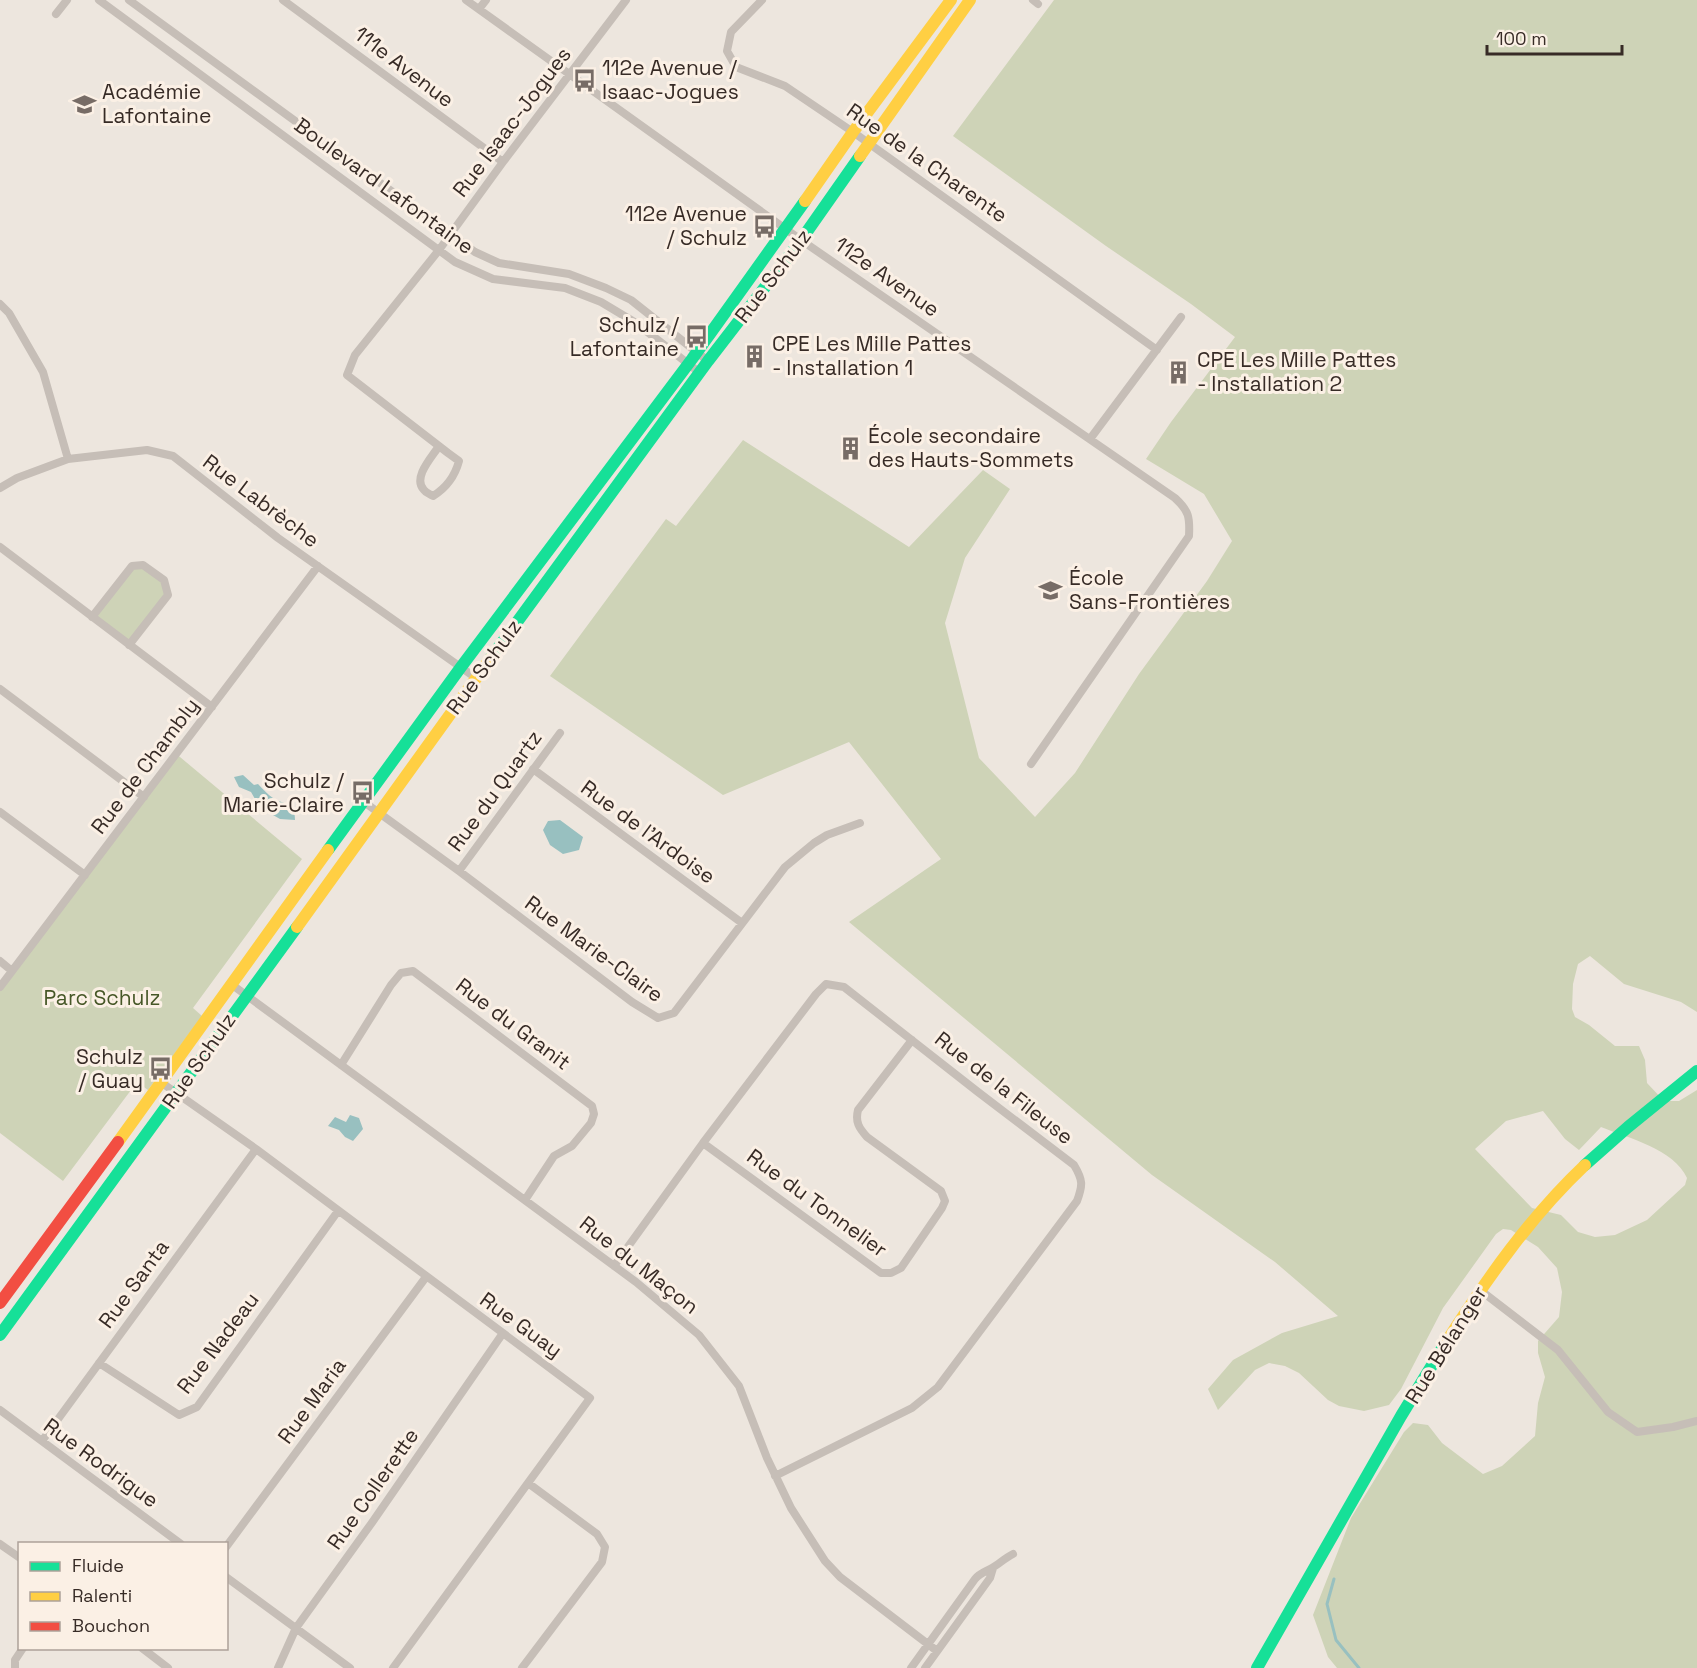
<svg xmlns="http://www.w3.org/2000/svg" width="1697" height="1668" viewBox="0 0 1697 1668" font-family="'Space Grotesk',sans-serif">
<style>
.green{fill:#ced3b7;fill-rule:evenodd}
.water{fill:#98c0c0}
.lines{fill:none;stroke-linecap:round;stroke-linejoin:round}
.stream{stroke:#98c0c0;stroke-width:3}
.street{stroke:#c6beb7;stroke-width:8}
.fast{stroke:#16e098;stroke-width:12}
.slow{stroke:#ffcf43;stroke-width:12}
.jam{stroke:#f24e42;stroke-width:12}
.labels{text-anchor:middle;stroke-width:6;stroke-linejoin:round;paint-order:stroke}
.street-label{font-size:21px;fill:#372b26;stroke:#fbf0e5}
.poi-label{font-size:21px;fill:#372b26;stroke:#fbf0e5;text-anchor:start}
.park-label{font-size:21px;fill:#465727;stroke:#fbf0e5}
</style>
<rect width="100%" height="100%" fill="#ede6de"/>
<!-- green -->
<path class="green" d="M1054,0H1697V1012L1681,1002L1624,984L1590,956L1578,964L1573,984L1572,1009L1575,1017L1589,1025L1615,1046H1639L1645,1060L1647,1083L1664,1101H1679L1697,1090V1668H1337L1328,1657L1313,1615L1351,1518L1404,1432L1413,1423L1428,1425L1442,1443L1483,1474L1502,1466L1535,1436L1538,1403L1545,1377L1538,1353V1341L1559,1317L1562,1292L1557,1268L1538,1247L1511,1230L1503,1229L1496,1234L1443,1308L1401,1389L1389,1405L1364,1411L1339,1406L1328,1400L1299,1373L1285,1366L1269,1363L1255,1370L1218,1410L1208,1389L1233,1360L1282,1333L1338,1316L1275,1262L1152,1175L849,922L941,859L849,742L723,795L550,676L666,519L676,526L743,440L909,547L983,470L1010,489L965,558L945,623L979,758L1035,817L1075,773L1139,674L1207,581L1232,541L1204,494L1146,459L1171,422L1235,337L1191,304L1106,246L953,136ZM1543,1111L1565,1139L1579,1150L1601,1127C1628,1138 1674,1149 1687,1178L1685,1185L1647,1220L1615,1235L1595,1237L1578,1232L1561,1215L1532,1208L1475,1149L1506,1121Z
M143,565L164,580L168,595L129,645L92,617L132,566Z
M174,752L302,859L193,1008L202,1016L148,1090L137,1082L63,1181L0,1133V982Z"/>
<!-- water -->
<path class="water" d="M243,775L254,785L258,784C263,789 268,795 273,798C285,806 295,800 295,820L280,819L273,815L266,807L255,799L251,792L239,787L234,777Z
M560,820L583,837L579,850L563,854L550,845L543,830L548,821Z
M350,1115L359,1118L363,1129L353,1141L345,1137L339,1130L328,1126L335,1117L346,1122Z"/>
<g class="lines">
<!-- stream -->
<path class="stream" d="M1334,1579L1327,1604L1336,1640L1359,1668"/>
<!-- street -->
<path class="street" d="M99,0L455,262L493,279L565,288L601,302L636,323L700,373
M129,0L475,252L499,263L569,274L606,288L631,300L708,361
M283,0L503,162
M466,0L801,240L1175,498C1189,511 1190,517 1189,536L1031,764
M762,0L731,32L727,51L736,67L785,86L853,132L1157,350
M1033,0L1038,4
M479,9L486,0
M56,14L67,0
M0,304L9,313L43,372L68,459
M1090,439L1181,317
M439,446C432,457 412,478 424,490C426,493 430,494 433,496C446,488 455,476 459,461L448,453L347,375L355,355L439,250L503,162L626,0
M0,488L17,478L68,459L147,450L173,456L278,538L476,678
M0,547L212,707
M92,617L132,566L143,565L164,580L168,595L129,645
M0,689L144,797
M533,769L742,923
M364,802L459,871L632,1002L658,1018L674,1013L785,867L814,843L827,835L860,823
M0,812L85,875
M459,871L560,733
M0,961L12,971
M231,984L636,1282L699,1335L739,1386L767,1458L791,1508L825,1561L840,1577L937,1651
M0,987L318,566
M341,1065L391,985L401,973L413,971L592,1106L594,1114L591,1123L572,1146L554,1156L525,1200
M162,1083L256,1149L590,1398L393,1668
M703,1143L881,1273H891L901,1268L942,1208L945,1201L941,1191L867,1137C859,1128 855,1122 858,1110L912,1040
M614,1266L703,1143L816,994L826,984L844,987L978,1092L1074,1165C1083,1180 1083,1185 1077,1201L938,1387L912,1408L775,1476
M1480,1290L1558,1350L1608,1412L1637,1432L1673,1427L1697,1421
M99,1363L179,1415L197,1407L338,1211
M0,1410L181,1544
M42,1441L256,1149
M0,1544L20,1558
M226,1547L426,1277
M226,1577L350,1668
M142,1648L168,1668
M15,1668V1660L23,1648
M278,1668L296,1628L371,1524L503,1333
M522,1668L602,1562L605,1547L597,1534L528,1483
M911,1668L975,1579C980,1573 985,1572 992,1568C999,1564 1005,1558 1013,1554
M925,1668L990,1578L993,1568"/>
<!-- fast -->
<path class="fast" d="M490,659L708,361L799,243L860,156
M328,850L461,667L692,359L805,201
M1585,1165L1628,1127L1697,1071
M0,1335L297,927
M1257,1668L1401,1416L1445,1344"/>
<!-- slow -->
<path class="slow" d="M860,156L970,0
M805,201L853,132L951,0
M297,927L490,659
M118,1142L328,850
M1445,1344C1486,1280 1530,1217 1585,1165"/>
<!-- jam -->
<path class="jam" d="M0,1303L118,1142"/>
</g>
<!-- icons -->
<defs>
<symbol id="bus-bare" viewBox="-9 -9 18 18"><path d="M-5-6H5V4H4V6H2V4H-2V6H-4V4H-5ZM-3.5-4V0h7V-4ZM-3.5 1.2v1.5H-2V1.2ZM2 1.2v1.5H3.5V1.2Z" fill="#776c66" stroke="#fbf0e5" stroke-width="2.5" paint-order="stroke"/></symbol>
<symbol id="school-bare" viewBox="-9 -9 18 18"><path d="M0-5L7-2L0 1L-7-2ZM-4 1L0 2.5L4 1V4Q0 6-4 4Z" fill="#776c66" stroke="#fbf0e5" stroke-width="2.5" paint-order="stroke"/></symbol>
<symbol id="building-bare" viewBox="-9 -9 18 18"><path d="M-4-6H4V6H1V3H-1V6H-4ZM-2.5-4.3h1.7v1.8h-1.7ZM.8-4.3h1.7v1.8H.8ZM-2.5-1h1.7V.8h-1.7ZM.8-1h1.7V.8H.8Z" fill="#776c66" stroke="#fbf0e5" stroke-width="2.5" paint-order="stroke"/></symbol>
</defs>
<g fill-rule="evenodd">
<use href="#bus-bare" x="568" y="64" width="33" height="33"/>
<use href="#school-bare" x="68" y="88" width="33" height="33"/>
<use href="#bus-bare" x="748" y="210" width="33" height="33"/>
<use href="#bus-bare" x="680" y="320" width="33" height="33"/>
<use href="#building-bare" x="738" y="340" width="33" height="33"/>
<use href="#building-bare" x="1162" y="356" width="33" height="33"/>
<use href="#building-bare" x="834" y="432" width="33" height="33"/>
<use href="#school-bare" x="1034" y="574" width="33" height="33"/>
<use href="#bus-bare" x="346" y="776" width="33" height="33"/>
<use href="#bus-bare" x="144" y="1052" width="33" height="33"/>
</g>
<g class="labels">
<!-- street labels -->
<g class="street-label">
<text transform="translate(404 67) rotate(37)" y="7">111e Avenue</text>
<text transform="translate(512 122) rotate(-53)" y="7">Rue Isaac-Jogues</text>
<text transform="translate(927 163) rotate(35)" y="7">Rue de la Charente</text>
<text transform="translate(384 186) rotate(36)" y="7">Boulevard Lafontaine</text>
<text transform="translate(773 276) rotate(-53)" y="7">Rue Schulz</text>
<text transform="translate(887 277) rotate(35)" y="7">112e Avenue</text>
<text transform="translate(261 501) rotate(37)" y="7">Rue Labrèche</text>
<text transform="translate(484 667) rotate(-54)" y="7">Rue Schulz</text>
<text transform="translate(145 766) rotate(-53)" y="7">Rue de Chambly</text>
<text transform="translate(495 791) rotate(-54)" y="7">Rue du Quartz</text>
<text transform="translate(648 832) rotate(36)" y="7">Rue de l'Ardoise</text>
<text transform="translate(594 949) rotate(36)" y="7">Rue Marie-Claire</text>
<text transform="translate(513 1024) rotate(37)" y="7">Rue du Granit</text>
<text transform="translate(199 1061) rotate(-55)" y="7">Rue Schulz</text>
<text transform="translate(1004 1088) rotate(38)" y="7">Rue de la Fileuse</text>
<text transform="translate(817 1203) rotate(36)" y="7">Rue du Tonnelier</text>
<text transform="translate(639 1265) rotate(38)" y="7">Rue du Maçon</text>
<text transform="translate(134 1284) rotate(-54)" y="7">Rue Santa</text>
<text transform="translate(521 1325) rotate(36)" y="7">Rue Guay</text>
<text transform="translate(218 1343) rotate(-53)" y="7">Rue Nadeau</text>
<text transform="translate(1446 1345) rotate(-58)" y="7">Rue Bélanger</text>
<text transform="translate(312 1401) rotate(-54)" y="7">Rue Maria</text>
<text transform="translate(101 1463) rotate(36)" y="7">Rue Rodrigue</text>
<text transform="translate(373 1489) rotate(-55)" y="7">Rue Collerette</text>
</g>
<!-- poi labels -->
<g class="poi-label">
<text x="602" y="75">112e Avenue /<tspan x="602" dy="24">Isaac-Jogues</tspan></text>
<text x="102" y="99">Académie<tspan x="102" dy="24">Lafontaine</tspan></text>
<text x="747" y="221" text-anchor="end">112e Avenue<tspan x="747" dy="24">/ Schulz</tspan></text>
<text x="679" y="332" text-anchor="end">Schulz /<tspan x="679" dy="24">Lafontaine</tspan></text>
<text x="772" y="351">CPE Les Mille Pattes<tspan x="772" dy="24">- Installation 1</tspan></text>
<text x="1197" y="367">CPE Les Mille Pattes<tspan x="1197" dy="24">- Installation 2</tspan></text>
<text x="868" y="443">École secondaire<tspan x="868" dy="24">des Hauts-Sommets</tspan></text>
<text x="1069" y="585">École<tspan x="1069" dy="24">Sans-Frontières</tspan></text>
<text x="344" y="788" text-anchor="end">Schulz /<tspan x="344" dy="24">Marie-Claire</tspan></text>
<text x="143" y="1064" text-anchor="end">Schulz<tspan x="143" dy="24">/ Guay</tspan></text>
</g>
<!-- park labels -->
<g class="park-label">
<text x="102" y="1005">Parc Schulz</text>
</g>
</g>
<!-- legend -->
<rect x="18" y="1542" width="210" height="108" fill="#fbf0e5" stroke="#ada199" stroke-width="1.5"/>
<rect x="30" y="1562" width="30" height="9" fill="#16e098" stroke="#ada199" stroke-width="1.5"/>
<text x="72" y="1572" font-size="18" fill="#372b26">Fluide</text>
<rect x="30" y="1592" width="30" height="9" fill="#ffcf43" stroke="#ada199" stroke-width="1.5"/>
<text x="72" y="1602" font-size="18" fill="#372b26">Ralenti</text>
<rect x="30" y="1622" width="30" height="9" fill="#f24e42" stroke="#ada199" stroke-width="1.5"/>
<text x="72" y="1632" font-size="18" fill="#372b26">Bouchon</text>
<!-- scale -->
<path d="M1487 45v9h135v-9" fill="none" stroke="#372b26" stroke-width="3"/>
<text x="1496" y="45" font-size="18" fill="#372b26" stroke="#fbf0e5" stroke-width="4.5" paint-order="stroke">100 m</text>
</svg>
